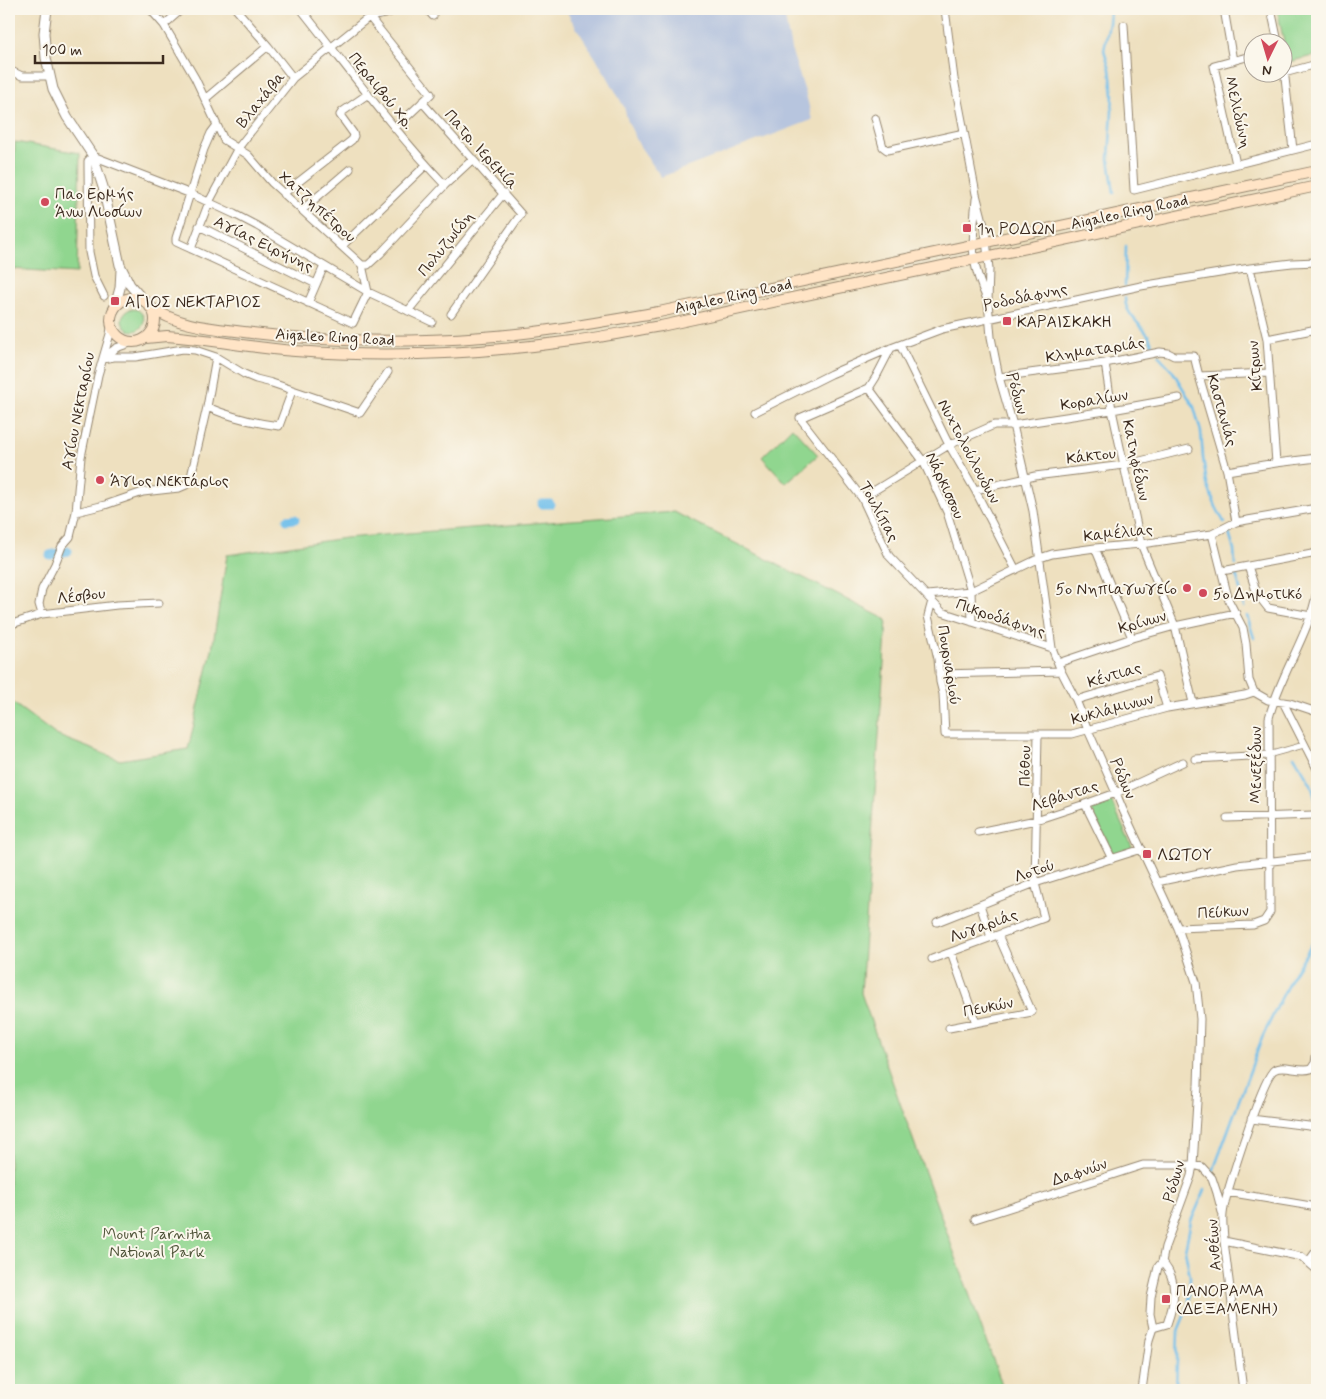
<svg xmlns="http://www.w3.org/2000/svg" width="1326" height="1399" viewBox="0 0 1326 1399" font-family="Mynerve,sans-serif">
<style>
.industrial{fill:#b7c5de}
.green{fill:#90d68f;stroke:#668056}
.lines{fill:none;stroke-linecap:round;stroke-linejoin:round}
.stream{stroke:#71bfeb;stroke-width:2.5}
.canal{stroke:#71bfeb;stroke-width:9}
.pedestrian-casing{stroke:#94856e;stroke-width:7}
.minor-casing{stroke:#94856e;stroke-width:9}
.tertiary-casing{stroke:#94856e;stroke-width:11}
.secondary-casing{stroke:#94856e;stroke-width:12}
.pedestrian{stroke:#fff;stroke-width:5}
.minor{stroke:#fff;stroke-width:7}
.tertiary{stroke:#fff;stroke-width:9}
.secondary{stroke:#ffe4c6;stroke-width:10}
.poi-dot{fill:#d1495b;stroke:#fbf7ec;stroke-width:2}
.labels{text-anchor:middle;stroke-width:4;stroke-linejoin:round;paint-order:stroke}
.street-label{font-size:16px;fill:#3b2a1e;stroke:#fbf7ec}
.poi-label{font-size:16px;fill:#3b2a1e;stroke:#fbf7ec;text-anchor:start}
.park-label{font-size:16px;fill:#50553a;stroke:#fbf7ec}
</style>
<rect width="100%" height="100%" fill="#fbf7ec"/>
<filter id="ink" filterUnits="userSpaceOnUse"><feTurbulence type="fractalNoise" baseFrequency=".02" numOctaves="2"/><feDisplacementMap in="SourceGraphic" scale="10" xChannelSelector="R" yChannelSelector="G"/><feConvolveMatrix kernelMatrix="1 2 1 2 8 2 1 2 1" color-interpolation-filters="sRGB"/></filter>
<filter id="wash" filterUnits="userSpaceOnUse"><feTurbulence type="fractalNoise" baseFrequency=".0096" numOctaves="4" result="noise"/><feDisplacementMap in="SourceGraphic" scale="20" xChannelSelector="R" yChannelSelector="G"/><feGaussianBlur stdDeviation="1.12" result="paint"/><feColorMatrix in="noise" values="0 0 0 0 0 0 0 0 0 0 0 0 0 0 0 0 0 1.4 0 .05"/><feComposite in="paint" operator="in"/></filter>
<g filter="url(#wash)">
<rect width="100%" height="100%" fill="#eee0bf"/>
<!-- industrial -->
<path class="industrial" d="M566,9H780L785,18L791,49L807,98L812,120L661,177L639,145L628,122L624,107L607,76L569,16Z"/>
<!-- green -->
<path class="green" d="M1277,9H1317V55L1288,62Z
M15,142L80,153L77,273L9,269Z
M122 320a11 11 0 1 1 22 0a11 11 0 1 1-22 0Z
M792,427L818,455L786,483L762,457Z
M674,512L887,620L861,993L906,1120L1004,1390H9V700L56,735L120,760L188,749L212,650L227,555L345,538Z
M1111,801L1133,849L1114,855L1090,807Z"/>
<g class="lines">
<!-- stream -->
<path class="stream" d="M1110,9L1109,23L1104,50L1110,69L1113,95L1109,159L1114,193
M1125,286L1126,246
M1125,298C1125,313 1139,323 1148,335C1150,338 1151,342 1153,346
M1158,355L1172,370L1194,407L1201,432L1203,458L1207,484L1216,507L1224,522
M1228,530L1234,550L1235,565
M1236,573L1244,607
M1247,616L1254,638
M1294,756L1311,784L1317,805
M1212,1174L1262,1038L1290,980L1317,936
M1176,1390L1178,1331L1189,1304L1190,1276L1185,1250L1191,1221L1205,1190"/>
<!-- canal -->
<path class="canal" d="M542,504H550
M287,520L295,519
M50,555L68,551"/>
</g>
</g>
<g filter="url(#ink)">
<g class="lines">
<defs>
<path id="pedestrian" d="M1268,755L1304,745"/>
<path id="minor" d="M150,9L164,25L195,78L224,140L248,155L272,183L362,265L368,292
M236,9L268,46L293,78
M301,9C348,68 393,130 445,185
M363,9L431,94L395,128
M427,9L433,16
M945,9L954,79L976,194L985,229L989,269L988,302L991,337L999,377L1013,425L1033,511L1052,648L1061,671L1076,700L1088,730L1116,793L1123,810L1178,928L1196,982L1200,1019L1198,1086L1193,1165L1191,1176L1165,1247L1162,1262L1158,1267L1151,1297L1150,1314L1153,1328
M1224,9L1233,61
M1271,9L1278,42
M164,25L182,9
M1124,25L1134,190L1317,144
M1284,69L1293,150
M9,70L22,76H49
M1284,73L1317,64
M205,99L268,46
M422,102L521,214L451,314
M875,118L883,147L887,150L964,133
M217,125L211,133L204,149L176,238V242L353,323L368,292
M1236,164L1214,66L1254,55
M283,194L352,140L354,136L353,133L340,115L342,112L368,94
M976,199C974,219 972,239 974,258C976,272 981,286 987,299
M302,210L350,169
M199,226L316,284
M342,246L426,165
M191,249L209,202L238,148L293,78L369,17L385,14L398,9
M362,265H368L380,254L445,185L473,159
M1250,268L1267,339L1276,463
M104,296L94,276L89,252L88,167V161L93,156L191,194L234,214L257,226L368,292L432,322
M308,303L324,266
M408,311L504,193
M1267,339L1317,329
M900,345L949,445L975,490L1016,570
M103,359L114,357H135L183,349L195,350L216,357L244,374L256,379L272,383L360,413L388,372
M103,359L116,348L133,342
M1105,363L1112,410L1141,544L1175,626L1193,703
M1199,376L1269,373
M999,377L1105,363L1160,352L1168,353L1174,356H1194L1199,376L1227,471L1236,522
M869,388L800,418L862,498L889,556L942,612L1052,648
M869,388L923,461L947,512L971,591L972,622
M869,388L876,377L891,348
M207,407C231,417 254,423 279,426L292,391
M755,412L831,374L891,348L942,329L1141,286L1250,268L1292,263L1317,262
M1227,471L1276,463L1317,458
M975,490L1035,476L1124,465L1189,449
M862,498L949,445L994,425H1013L1112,410L1179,398
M76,512L105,505L143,492L179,488L186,485L190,481L207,407L216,357
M1212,534L1229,601L1243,628L1246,644L1249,680L1254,692L1268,700L1290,703L1317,712
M1095,548L1132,638
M1248,566L1257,594L1268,608L1311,616
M1222,571L1317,553
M927,595L971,591L1040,558L1052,554L1095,548L1141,544L1212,534L1236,522L1317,508
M932,601L928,616L938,659L940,682L943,694L945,734H1072L1167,708L1245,695L1254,692
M42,614L39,604L42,589L55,564L62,546L70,537L76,512L81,457L98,375L110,334L112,322
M9,625L42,614L117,605L159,603
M1058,663L1132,638L1175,626L1236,613
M939,674L1061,671
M1076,700L1157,676L1167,708
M1283,702L1317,769
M1195,759L1268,755
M1085,804L1112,859
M1227,818L1313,815
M978,832L1036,820L1085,804L1116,793L1183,762
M1157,882L1237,865L1317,856
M980,905L991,937
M937,922L1035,883L1142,849
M1178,928L1253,925L1264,921L1270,912L1269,718C1280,674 1309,636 1317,591
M951,952L976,1023
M932,959L1044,918L1035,883L1038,734
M949,1028L1032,1012L998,935
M1251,1119L1317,1127
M1227,1192L1317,1207
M975,1219L1143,1165H1193L1202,1167L1212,1178L1217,1193L1222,1212
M1224,1241L1302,1257L1317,1270
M1308,1262L1317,1250
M1153,1328L1167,1324C1175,1302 1179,1280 1162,1262
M1142,1390L1149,1340L1153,1328
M1243,1390L1224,1241C1224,1232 1222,1223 1223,1214C1224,1206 1226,1199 1228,1191C1233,1174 1263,1077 1274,1070C1283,1064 1300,1073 1311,1069L1315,1063L1317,1050"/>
<path id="tertiary" d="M47,9L44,33L46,58L53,89L67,117L93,156L103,187L120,265L130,285L145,302
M114,310L120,288L121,270"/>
<path id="secondary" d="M111 320a22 22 0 1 1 44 0a22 22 0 1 1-44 0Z
M150,307C178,326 211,328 244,332C323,342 404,343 483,337C542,333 601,322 659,312L1317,171
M146,338L167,336C210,339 252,348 295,351C387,358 480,354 572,341C602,337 632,331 661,326L1317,186"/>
</defs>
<!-- pedestrian casing -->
<use href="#pedestrian" class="pedestrian-casing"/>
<!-- minor casing -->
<use href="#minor" class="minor-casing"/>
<!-- tertiary casing -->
<use href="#tertiary" class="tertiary-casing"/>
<!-- secondary casing -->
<use href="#secondary" class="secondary-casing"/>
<!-- pedestrian -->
<use href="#pedestrian" class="pedestrian"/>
<!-- minor -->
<use href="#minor" class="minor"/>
<!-- tertiary -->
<use href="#tertiary" class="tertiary"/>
<!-- secondary -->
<use href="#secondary" class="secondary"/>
</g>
</g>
<!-- markers -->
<g class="poi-dot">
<circle cx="45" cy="202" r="5"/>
<rect x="962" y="223" width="10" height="10" rx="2.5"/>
<rect x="110" y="296" width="10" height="10" rx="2.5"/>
<rect x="1002" y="316" width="10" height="10" rx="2.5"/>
<circle cx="100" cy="480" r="5"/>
<circle cx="1187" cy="588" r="5"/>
<circle cx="1203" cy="593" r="5"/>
<rect x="1142" y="849" width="10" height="10" rx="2.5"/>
<rect x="1161" y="1294" width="10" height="10" rx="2.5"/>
</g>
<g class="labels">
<!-- street labels -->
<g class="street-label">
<text transform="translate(382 90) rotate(51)" y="6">Περαιβού Χρ.</text>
<text transform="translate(260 99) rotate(-51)" y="6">Βλαχάβα</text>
<text transform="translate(1239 112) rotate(77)" y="6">Μελιδώνη</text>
<text transform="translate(482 149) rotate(48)" y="6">Πατρ. Ιερεμία</text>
<text transform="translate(318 206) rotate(42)" y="6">Χατζηπέτρου</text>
<text transform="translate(1129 211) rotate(-12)" y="6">Aigaleo Ring Road</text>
<text transform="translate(264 243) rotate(26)" y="6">Αγίας Ειρήνης</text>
<text transform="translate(445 243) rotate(-51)" y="6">Πολυζωίδη</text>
<text transform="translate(733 295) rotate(-12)" y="6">Aigaleo Ring Road</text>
<text transform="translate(1025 296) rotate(-12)" y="6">Ροδοδάφνης</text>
<text transform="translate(335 336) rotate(3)" y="6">Aigaleo Ring Road</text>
<text transform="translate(1095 349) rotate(-9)" y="6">Κληματαριάς</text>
<text transform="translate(1254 366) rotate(-95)" y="6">Κίτρων</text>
<text transform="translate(1018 393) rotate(75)" y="6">Ρόδων</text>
<text transform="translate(1094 399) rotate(-9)" y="6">Κοραλίων</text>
<text transform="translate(1223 410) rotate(74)" y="6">Καστανιάς</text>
<text transform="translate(77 411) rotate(-79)" y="6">Αγίου Νεκταρίου</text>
<text transform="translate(970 451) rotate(62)" y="6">Νυχτολούλουδων</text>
<text transform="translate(1091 455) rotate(-7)" y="6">Κάκτου</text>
<text transform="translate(1137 460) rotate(78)" y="6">Κατηφέδων</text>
<text transform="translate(946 485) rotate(65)" y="6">Νάρκισσου</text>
<text transform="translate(880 511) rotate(62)" y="6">Τουλίπας</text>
<text transform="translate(1118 532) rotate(-6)" y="6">Καμέλιας</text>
<text transform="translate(81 595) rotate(-7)" y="6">Λέσβου</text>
<text transform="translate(1001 617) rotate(18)" y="6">Πικροδάφνης</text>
<text transform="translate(1142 621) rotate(-16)" y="6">Κρίνων</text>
<text transform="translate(950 665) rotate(81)" y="6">Πουρναριού</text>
<text transform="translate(1114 674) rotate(-17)" y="6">Κέντιας</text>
<text transform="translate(1112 708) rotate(-15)" y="6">Κυκλάμινων</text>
<text transform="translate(1255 765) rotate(-90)" y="6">Μενεξέδων</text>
<text transform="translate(1024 766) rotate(-89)" y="6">Πόθου</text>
<text transform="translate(1124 778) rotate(67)" y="6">Ρόδων</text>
<text transform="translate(1064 795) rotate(-18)" y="6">Λεβάντας</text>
<text transform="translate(1034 870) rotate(-19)" y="6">Λοτού</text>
<text transform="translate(1223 911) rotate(-3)" y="6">Πεύκων</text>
<text transform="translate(983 925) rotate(-20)" y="6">Λυγαριάς</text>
<text transform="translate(988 1006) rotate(-11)" y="6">Πευκών</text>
<text transform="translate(1079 1171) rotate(-18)" y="6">Δαφνών</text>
<text transform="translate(1173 1181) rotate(-74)" y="6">Ρόδων</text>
<text transform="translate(1213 1245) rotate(-94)" y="6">Ανθέων</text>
</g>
<!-- poi labels -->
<g class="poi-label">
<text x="55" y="199">Παο Ερμής<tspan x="55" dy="18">Άνω Λιοσίων</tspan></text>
<text x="977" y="234">1η ΡΟΔΩΝ</text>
<text x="125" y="307">ΑΓΙΟΣ ΝΕΚΤΑΡΙΟΣ</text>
<text x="1017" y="327">ΚΑΡΑΙΣΚΑΚΗ</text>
<text x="110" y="486">Άγιος Νεκτάριος</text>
<text x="1177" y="594" text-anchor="end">5ο Νηπιαγωγείο</text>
<text x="1213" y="599">5ο Δημοτικό</text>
<text x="1157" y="860">ΛΩΤΟΥ</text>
<text x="1176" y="1296">ΠΑΝΟΡΑΜΑ<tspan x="1176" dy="18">(ΔΕΞΑΜΕΝΗ)</tspan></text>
</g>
<!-- park labels -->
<g class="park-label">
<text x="157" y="1239">Mount Parnitha<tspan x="157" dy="18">National Park</tspan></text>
</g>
</g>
<!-- margin -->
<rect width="1326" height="1399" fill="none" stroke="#fbf7ec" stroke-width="30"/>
<!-- north arrow -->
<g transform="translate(1268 58) rotate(185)"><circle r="24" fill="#fbf7ec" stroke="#aea59a"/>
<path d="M0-4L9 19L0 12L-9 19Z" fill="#d1495b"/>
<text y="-8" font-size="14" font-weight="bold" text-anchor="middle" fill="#3b2a1e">N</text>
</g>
<!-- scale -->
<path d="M35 55v8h128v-8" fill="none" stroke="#3b2a1e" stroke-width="2.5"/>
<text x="42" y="55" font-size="15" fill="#3b2a1e" stroke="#fbf7ec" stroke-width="4" paint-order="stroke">100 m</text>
</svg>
